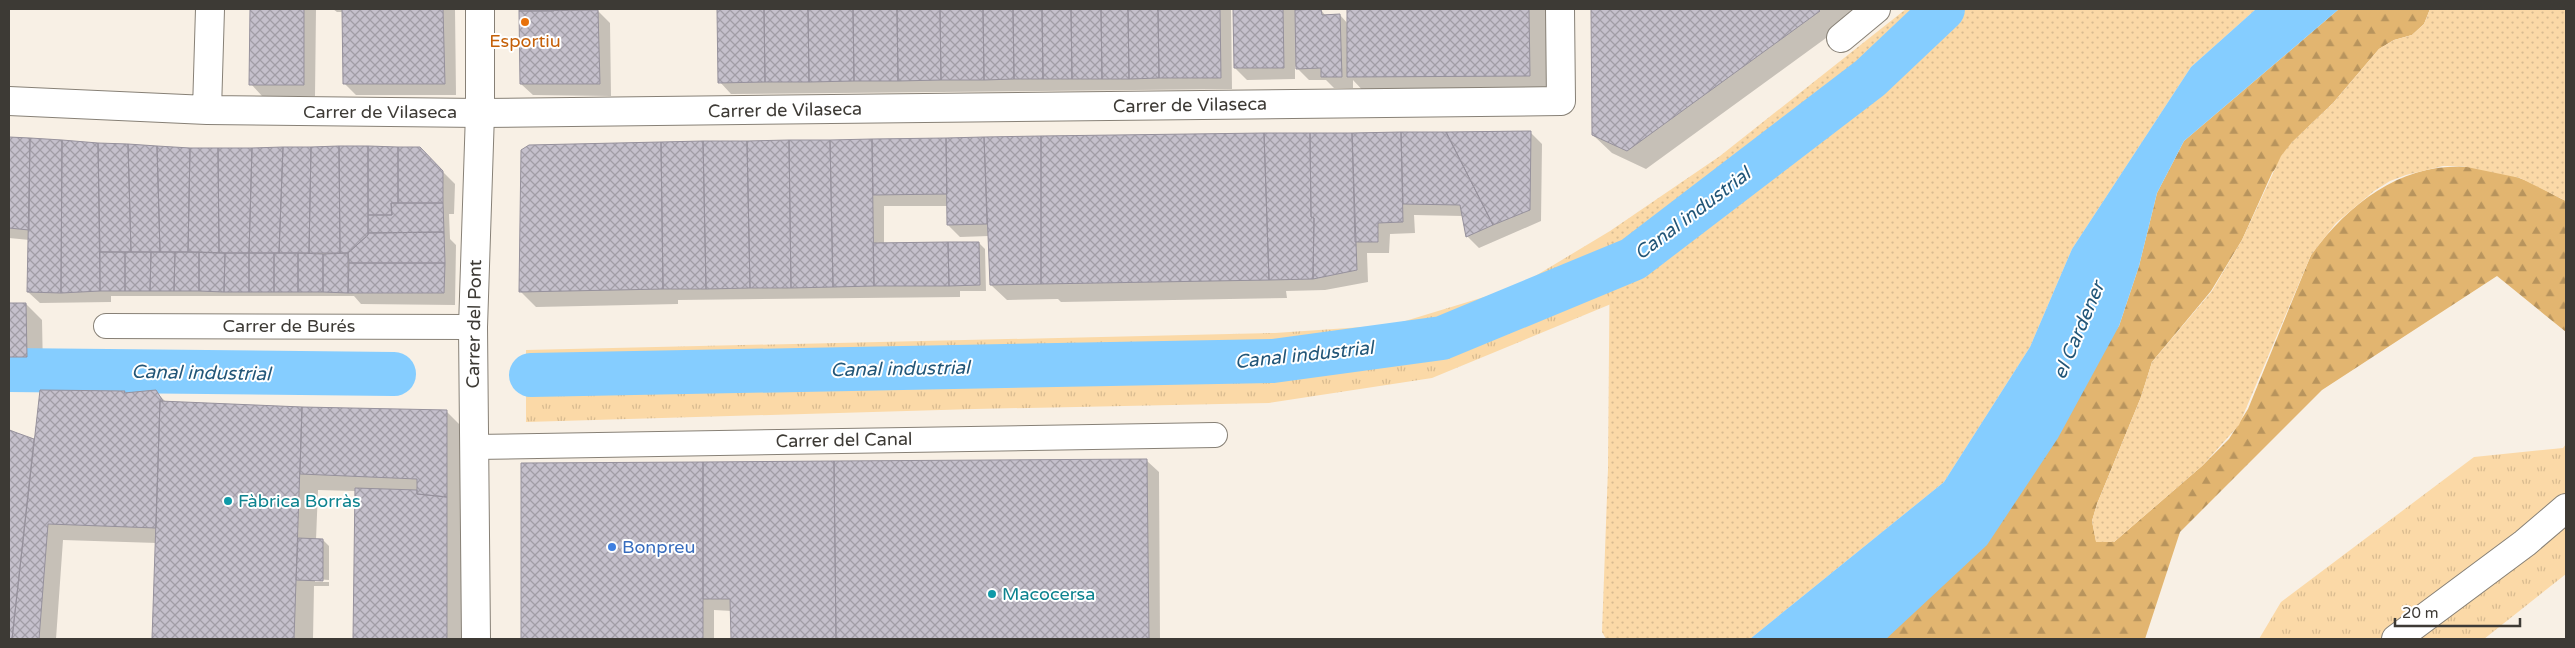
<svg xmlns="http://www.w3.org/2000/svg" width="2575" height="648" viewBox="0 0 2575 648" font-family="'Varela Round',sans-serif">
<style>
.grass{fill:url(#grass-tufts)}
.forest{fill:url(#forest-firs)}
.garden{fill:url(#garden-dots)}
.water{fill:#85cdff}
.shadow{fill:#0003}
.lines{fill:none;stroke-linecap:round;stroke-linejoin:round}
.canal{stroke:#85cdff;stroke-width:44}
.building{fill:url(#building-cross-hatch);stroke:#96919c}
.service-casing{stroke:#878076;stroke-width:26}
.minor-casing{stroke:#878076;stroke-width:30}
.tertiary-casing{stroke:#878076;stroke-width:30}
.primary-casing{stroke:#878076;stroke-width:30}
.service{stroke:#fff;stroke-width:24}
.minor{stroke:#fff;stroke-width:28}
.tertiary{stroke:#fff;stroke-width:28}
.primary{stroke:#fff;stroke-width:28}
.food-dot{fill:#e8710a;stroke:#fff;stroke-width:2}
.culture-dot{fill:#0f9aa8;stroke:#fff;stroke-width:2}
.shop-dot{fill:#3f7fe0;stroke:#fff;stroke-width:2}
.labels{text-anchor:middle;stroke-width:4;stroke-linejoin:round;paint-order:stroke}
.food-label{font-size:18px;fill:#c56008;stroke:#fff}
.street-label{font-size:18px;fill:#3d3a35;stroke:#fff}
.culture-label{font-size:18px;fill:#0d838f;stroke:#fff;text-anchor:start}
.shop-label{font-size:18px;fill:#366cbe;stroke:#fff;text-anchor:start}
.water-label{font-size:19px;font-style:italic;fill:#225678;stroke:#fff}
</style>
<defs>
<pattern id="grass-tufts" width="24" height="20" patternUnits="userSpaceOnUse" patternTransform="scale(1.25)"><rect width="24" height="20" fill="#fbd9a7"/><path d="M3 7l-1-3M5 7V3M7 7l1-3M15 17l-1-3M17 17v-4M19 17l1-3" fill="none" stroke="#d8bb90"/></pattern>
<pattern id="forest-firs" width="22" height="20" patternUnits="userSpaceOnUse" patternTransform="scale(1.25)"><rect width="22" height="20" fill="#e2b570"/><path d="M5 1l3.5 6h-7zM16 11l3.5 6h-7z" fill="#b8945d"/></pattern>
<pattern id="garden-dots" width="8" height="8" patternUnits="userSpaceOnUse" patternTransform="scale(1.25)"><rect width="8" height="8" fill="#fbd9a7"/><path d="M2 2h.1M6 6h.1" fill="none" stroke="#d8bb90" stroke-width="1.8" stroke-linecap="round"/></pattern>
<pattern id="building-cross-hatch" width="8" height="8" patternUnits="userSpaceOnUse" patternTransform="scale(1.25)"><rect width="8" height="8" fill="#c5c0cc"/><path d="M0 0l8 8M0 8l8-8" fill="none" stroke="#a19da6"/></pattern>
</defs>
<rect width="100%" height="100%" fill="#f8f0e5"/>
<!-- grass -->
<path class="grass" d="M1610,231L1611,304L1432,378L1269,403L975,409L526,422V350L1275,333L1392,325L1517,287Z
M2566,444V574L2484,639H2259L2281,602L2474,457L2563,448Z"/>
<!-- forest -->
<path class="forest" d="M2339,9H2430L2424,24L2412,35L2394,40L2379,49L2333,103L2307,128L2272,173L2242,240L2211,291L2152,362L2141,397L2097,504L2092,521L2096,541L2114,542L2202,466L2229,439L2248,409L2311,255C2364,183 2434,145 2522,179C2538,185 2551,194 2566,201V332L2497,276L2322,390L2180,532L2145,639H1886L2119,326L2139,266L2157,193L2184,141Z"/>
<!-- garden -->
<path class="garden" d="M1906,9H2256L2191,67L2072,249L2030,347L1944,482L1750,639H1606L1602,632L1608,469L1610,231L1720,156Z
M2430,9H2566V201L2520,178L2462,166H2443L2406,175L2390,181L2374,191L2336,223L2311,255L2239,425L2202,466L2114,542H2096L2092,521L2097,504L2141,397L2152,362L2212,291L2242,240L2281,156L2292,142L2333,103L2379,49L2394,40L2412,35L2424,24Z"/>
<!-- water -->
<path class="water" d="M2256,9H2339L2184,141L2157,193L2139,266L2119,326L2058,438L1987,545L1886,639H1750L1944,482L2030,347L2072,249L2191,67Z"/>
<!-- shadow -->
<path class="shadow" d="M251,9H316L315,96H262L251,84Z
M333,9H455L456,95H356L344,83L343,12H337Z
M520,9L598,11L610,23L611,96L533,95L521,84Z
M718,9H1231L1232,89L731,94L720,82Z
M1234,9L1321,10L1326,16L1340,15L1348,24V9H1547L1548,93L1367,95L1353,80V88H1334L1326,80H1309L1295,66V79L1247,80L1235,68Z
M1592,9H1857L1837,30L1646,169L1612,153L1593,135Z
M1530,132L1542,144L1541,221L1479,248L1468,237L1463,216L1414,215L1415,233L1390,234L1389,253H1367L1368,282L1325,290L1286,291L1287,298L1061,302L1058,299L1007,300L991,285L989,236L960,237L948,225V206H884V244L979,243L985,249L986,291H960V297L678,300V304L536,307L520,291L661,143Z
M9,138L190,150L420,149L455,184L454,214H449L450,239L456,245L455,305L361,304L354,296H111V302L40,303L28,292L30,240L9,238Z
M9,304H26L42,320L43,372L9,373Z
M124,392L126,394L156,392L167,403L446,411L462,427L463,639H354L356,491L318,490L316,540H323L329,546V580L315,579V582H329V586H314L313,639H153L157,543L63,540L56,639H9V429L35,442Z
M1147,461L1159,472L1160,639H732V611L714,610V639H522V464Z"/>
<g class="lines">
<!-- canal -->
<path class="canal" d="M9,370L394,374
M531,375L1273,361L1442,338L1633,259L1870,78L1943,9"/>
</g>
<!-- building -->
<path class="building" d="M250,9H304V85H249Z
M342,9H443L445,84H343Z
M519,9H554V11H519Z
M717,9H764L765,82L718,83Z
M764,9H808L809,82H765Z
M808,9H853L854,81L809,82Z
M853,9H897L898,81H854Z
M897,9H940L941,80L898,81Z
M940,9H983L984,80H941Z
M983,9H1013L1014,79L984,80Z
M1013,9H1042L1043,79H1014Z
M1042,9H1071L1072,79H1043Z
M1071,9H1101L1102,79H1072Z
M1101,9H1128L1129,79H1102Z
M1128,9H1158L1159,78L1129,79Z
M1158,9H1220L1221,78H1159Z
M1233,9H1283L1284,68H1234Z
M1321,9L1322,15L1340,14L1342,77H1321V68L1296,69L1295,10Z
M1347,9H1529L1530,76L1347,77Z
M1591,9H1818L1820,11L1627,151L1592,135Z
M598,10L600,84H520L519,11Z
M1531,131L1530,210L1493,225L1446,132Z
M1401,132H1446L1493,225L1466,237L1460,205L1403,204Z
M1401,132L1403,222L1378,223V242H1355L1352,133Z
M1264,133L1269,280L1041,284V136Z
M1264,133H1310L1311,217L1314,218L1313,279L1269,280Z
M1310,133H1352L1357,270L1313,279L1314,218L1311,217Z
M1041,136V284L990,285L984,137Z
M9,137L30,138L29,230L9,228Z
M984,137L987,224L947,225L946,138Z
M30,138L62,140L61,293L27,292Z
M946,138L947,194L873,195L872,139Z
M872,139L874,286L833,287L830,140Z
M62,140L98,143L100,291L61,293Z
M789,140L791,288H750L747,141Z
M789,140H830L833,287L791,288Z
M703,141L706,289H663L661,142Z
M703,141H747L750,288L706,289Z
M661,142L663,289L519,292L521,150L529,145Z
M98,143L128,144L131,252H100Z
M128,144L157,146L160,252H131Z
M157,146L190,148L188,252H160Z
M339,146L340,253H309L311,147Z
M339,146H368V235L348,253H340Z
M368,146L398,147V203H391L392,215H368Z
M283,147L279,253H249L252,148Z
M283,147H311L309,253H279Z
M398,147H420L443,171V203H398Z
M190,148H218L219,253L188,252Z
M218,148H252L249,253H219Z
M391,203H443L444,232L368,233V215H392Z
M444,232L445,263H349L348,253L368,235V233Z
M948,242H979L980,285L949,286Z
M948,242L949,286H874L873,243Z
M100,252H125V291H100Z
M125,252H151L150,291H125Z
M151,252H175L174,291H150Z
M175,252H199V291H174Z
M199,252L225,253L224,292L199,291Z
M225,253H249V292H224Z
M249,253H274V292H249Z
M274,253H298V292H274Z
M298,253L323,254V292H298Z
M348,253V293L323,292V254Z
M349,263H445L444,293H348Z
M9,303H26L27,357H9Z
M40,390L125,391L124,393L156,390L163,401H160L156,528L48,524L39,639H12Z
M160,401L302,407L294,639H152Z
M302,407L447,410V497L417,494V479L300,474Z
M9,430L34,439L12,639H9Z
M1147,459L1149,639H836L834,461Z
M834,461L836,639H731L730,599H703V462Z
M703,462V639H521V463Z
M355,488L417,490V494L447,497V639H353Z
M298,538L323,539V581L296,580Z"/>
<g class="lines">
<defs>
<path id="service" d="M106,326L473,327
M473,447L1215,435"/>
<path id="minor" d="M1841,38L1876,9
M9,101L207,110L480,113L1561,101L1560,9
M207,110L210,9"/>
<path id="tertiary" d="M476,639L473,327L480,113V9"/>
<path id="primary" d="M2396,639L2525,543L2566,508"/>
</defs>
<!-- service casing -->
<use href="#service" class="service-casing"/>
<!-- minor casing -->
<use href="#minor" class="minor-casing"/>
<!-- tertiary casing -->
<use href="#tertiary" class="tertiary-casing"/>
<!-- primary casing -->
<use href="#primary" class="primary-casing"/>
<!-- service -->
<use href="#service" class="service"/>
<!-- minor -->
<use href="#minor" class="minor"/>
<!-- tertiary -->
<use href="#tertiary" class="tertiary"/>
<!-- primary -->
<use href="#primary" class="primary"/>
</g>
<!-- markers -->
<circle class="food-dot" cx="525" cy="22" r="5"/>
<g class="culture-dot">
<circle cx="228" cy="501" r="5"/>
<circle cx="992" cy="594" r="5"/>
</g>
<circle class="shop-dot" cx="612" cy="547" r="5"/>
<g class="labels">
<!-- food labels -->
<g class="food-label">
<text x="525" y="47">Esportiu</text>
</g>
<!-- street labels -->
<g class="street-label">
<text transform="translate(1190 105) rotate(-1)" y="6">Carrer de Vilaseca</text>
<text transform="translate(785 110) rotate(-1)" y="6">Carrer de Vilaseca</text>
<text x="380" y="118">Carrer de Vilaseca</text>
<text transform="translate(474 324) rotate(-89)" y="6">Carrer del Pont</text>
<text x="289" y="332">Carrer de Burés</text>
<text transform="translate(844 440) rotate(-1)" y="6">Carrer del Canal</text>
</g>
<!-- culture labels -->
<g class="culture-label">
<text x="238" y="507">Fàbrica Borràs</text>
<text x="1002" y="600">Macocersa</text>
</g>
<!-- shop labels -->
<g class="shop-label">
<text x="622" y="553">Bonpreu</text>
</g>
<!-- water labels -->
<g class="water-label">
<text transform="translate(1692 213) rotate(-37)" y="7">Canal industrial</text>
<text transform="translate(2078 330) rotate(-67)" y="7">el Cardener</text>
<text transform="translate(1304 354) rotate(-6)" y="7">Canal industrial</text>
<text transform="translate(900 368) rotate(-1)" y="7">Canal industrial</text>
<text transform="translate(201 372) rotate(1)" y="7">Canal industrial</text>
</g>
</g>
<!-- border -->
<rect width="2575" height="648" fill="none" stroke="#3d3a35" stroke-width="20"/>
<!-- scale -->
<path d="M2395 618v8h125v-8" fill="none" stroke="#3d3a35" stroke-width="2.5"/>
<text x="2402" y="618" font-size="15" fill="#3d3a35" stroke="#ffffff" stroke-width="4" paint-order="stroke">20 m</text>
</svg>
